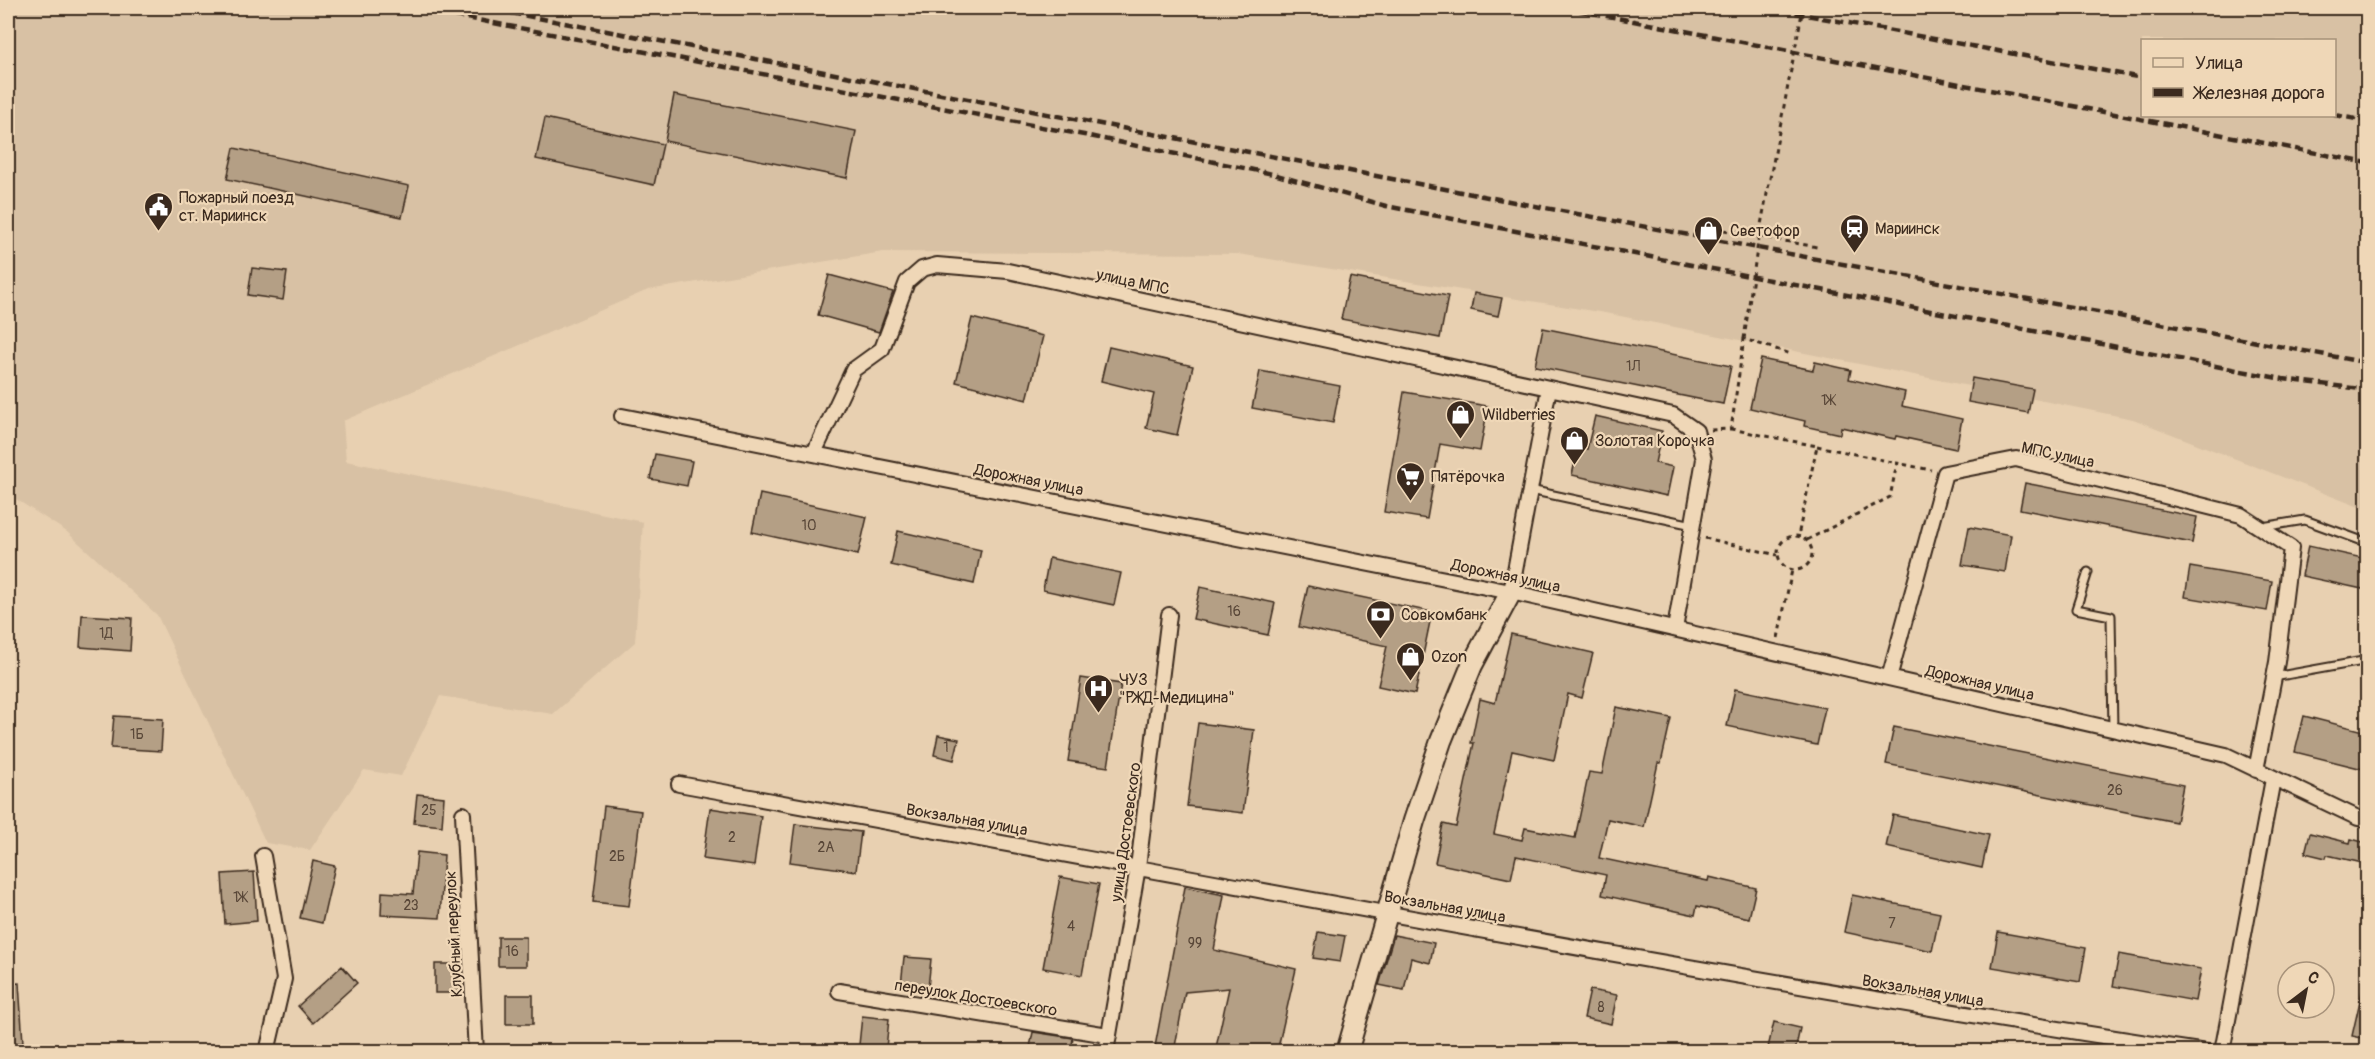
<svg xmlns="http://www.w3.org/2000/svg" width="2375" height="1059" viewBox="0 0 2375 1059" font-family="Pangolin,sans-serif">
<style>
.built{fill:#d8c1a4;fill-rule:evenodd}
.building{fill:#b49f85;stroke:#3b2a1e;stroke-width:1.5}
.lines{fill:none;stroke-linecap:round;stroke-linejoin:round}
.lane-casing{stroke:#3b2a1e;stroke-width:11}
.street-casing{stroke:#3b2a1e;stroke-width:18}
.secondary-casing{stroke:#3b2a1e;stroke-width:24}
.path{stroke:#3b2a1e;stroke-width:3;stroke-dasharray:4.5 4.5;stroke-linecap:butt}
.lane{stroke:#efd7b7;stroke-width:7}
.street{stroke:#efd7b7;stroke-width:14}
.secondary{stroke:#efd7b7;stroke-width:20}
.rail{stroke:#3b2a1e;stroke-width:4.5;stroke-dasharray:9 4.5;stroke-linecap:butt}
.path-bridge{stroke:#3b2a1e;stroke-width:3;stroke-dasharray:4.5 4.5;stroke-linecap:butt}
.labels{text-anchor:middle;stroke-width:4.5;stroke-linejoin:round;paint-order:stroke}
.number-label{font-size:14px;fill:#594738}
.poi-label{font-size:16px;fill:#3b2a1e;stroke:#efd7b7;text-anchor:start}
.street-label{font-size:16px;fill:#3b2a1e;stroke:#efd7b7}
</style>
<rect width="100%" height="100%" fill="#e8d0b1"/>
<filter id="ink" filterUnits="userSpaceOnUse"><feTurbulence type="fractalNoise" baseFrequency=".0167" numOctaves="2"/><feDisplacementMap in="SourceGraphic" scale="12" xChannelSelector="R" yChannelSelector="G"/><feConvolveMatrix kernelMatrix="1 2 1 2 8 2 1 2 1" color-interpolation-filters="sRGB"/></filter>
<g filter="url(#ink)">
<!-- built -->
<path class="built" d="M8,8H2367V510L2133,419L1605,313L1238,254L883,252L648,290L343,421L346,461L643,522L635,642L553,714L440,696L401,776L364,770L310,850L266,843L157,615L67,532L8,494ZM2142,40H2334V116H2142Z"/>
<!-- building -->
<path class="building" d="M674,95L856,131L847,178L665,141Z
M545,118L663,144L654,185L536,159Z
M234,148L409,186L402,217L227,179Z
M252,268L287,272L283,300L248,295Z
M829,275L893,292L879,332L818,315Z
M1350,277L1448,296L1440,338L1341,319Z
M1474,293L1502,298L1498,316L1471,310Z
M972,318L1043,336L1027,400L956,382Z
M1543,328L1731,366L1723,404L1535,366Z
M1109,347L1193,366L1177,435L1146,428L1154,394L1101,381Z
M1761,359L1813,370L1815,362L1851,370L1849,379L1905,392L1902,406L1962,419L1956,449L1896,436L1895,439L1841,427L1840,434L1804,426L1805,421L1750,408Z
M1260,371L1340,386L1333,423L1252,408Z
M1972,378L2033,389L2028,413L1968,402Z
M1404,392L1488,406L1480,451L1440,444L1427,519L1384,512Z
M1595,416L1662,431L1655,463L1673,467L1667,496L1572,475L1578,447L1587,449Z
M655,454L692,461L687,486L650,479Z
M2025,483L2197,517L2192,543L2020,509Z
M760,494L867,517L858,555L752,532Z
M1969,527L2011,535L2005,572L1962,565Z
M898,531L981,550L974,584L891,565Z
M2308,546L2367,559V590L2302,576Z
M1049,558L1121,573L1114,605L1043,590Z
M2190,567L2272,581L2267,611L2185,597Z
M1308,586L1432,612L1415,694L1378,686L1387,646L1299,627Z
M1200,587L1275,603L1268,635L1193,619Z
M82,615L132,618L130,651L80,647Z
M1511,634L1593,653L1582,698L1568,694L1554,760L1512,751L1494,834L1522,840L1525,828L1575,838L1589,772L1602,774L1616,707L1671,718L1661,763H1658L1644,827L1608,819L1599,858L1708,881L1709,877L1756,888L1749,918L1697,906L1695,915L1602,895L1606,875L1516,856L1511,879L1435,863L1443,824L1456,827L1474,743H1471L1480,699L1495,703Z
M1081,678L1121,684L1108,767L1068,761Z
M1735,689L1825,708L1817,745L1727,726Z
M114,716L163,719L161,751L111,748Z
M2304,716L2367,732V770L2295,752Z
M1198,723L1254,730L1243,813L1187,806Z
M1894,727L2183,785L2176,822L1886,764Z
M938,735L959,739L954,760L934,755Z
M417,794L444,797L442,826L414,823Z
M604,806L641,811L629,906L593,902Z
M710,808L761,816L754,866L703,859Z
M1893,815L1989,835L1982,868L1886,847Z
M795,824L861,832L856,871L790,862Z
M2310,833L2350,843L2351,839L2367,843V864L2327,855L2326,858L2305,853Z
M417,852L444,855L440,918L381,915L382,892L413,894Z
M313,861L335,866L322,923L300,918Z
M254,872L257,921L225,924L222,874Z
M1060,877L1099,884L1082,975L1043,968Z
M1185,887L1224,895L1214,950L1296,969L1277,1052H1215L1229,988L1185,992L1174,1052H1154Z
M1852,895L1940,913L1932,951L1844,932Z
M1318,932L1345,936L1340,962L1313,958Z
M1998,932L2086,948L2080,982L1992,967Z
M1394,935L1434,943L1430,963L1411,958L1404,990L1379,985Z
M498,937H526V966H498Z
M2119,954L2201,969L2195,1001L2113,986Z
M904,957L931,959L928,988L901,985Z
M435,964H462V993H435Z
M342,966L357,983L313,1023L298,1006Z
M19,983L23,1043L8,1044V984Z
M1590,990L1617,995L1611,1024L1584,1018Z
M2362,992L2367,993V1039L2352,1036Z
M506,995H533V1024H506Z
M862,1016L889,1019L886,1048L859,1045Z
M1774,1022L1800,1028L1795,1052H1767Z
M1033,1032L1073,1038L1071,1052H1029Z"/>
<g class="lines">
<defs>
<path id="lane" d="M1530,490L1693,525
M2262,527L2305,520L2368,543
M2088,572L2076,609L2111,616L2113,729
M2274,677L2363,661"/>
<path id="street" d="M622,416L1511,592L2226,755L2358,818L2368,820
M814,453L853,370L882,349L907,282L922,269L937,265L1008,271L1549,388
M1511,592L1549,388L1673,415L1696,431L1704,459L1675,629
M1889,678L1945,473L2016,459L2241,515L2291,548L2277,662L2256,770
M679,784C1187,876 1695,974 2206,1052
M463,814L476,1052
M263,856L284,979L267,1052
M839,991L1108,1035
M1106,1052L1138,867L1169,615
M2222,1052L2273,779"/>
<path id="secondary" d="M1347,1052L1414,821L1441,741L1472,665L1511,592"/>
</defs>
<!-- lane casing -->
<use href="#lane" class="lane-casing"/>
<!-- street casing -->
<use href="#street" class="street-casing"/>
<!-- secondary casing -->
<use href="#secondary" class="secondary-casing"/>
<!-- path -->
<path class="path" d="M1697,225L1817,247
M1731,429L1817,446L1798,536
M1711,430L1731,429L1744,339L1791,354
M1817,446L1897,463
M1778 553a17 17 0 1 1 34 0a17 17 0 1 1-34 0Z
M1705,538L1777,555
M1807,540L1890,497L1897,463L1931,470
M1778,638L1792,570"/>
<!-- lane -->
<use href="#lane" class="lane"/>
<!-- street -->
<use href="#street" class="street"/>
<!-- secondary -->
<use href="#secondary" class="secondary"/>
<!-- rail -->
<path class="rail" d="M414,8L1084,135L1273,174L1386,206L2283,379L2368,390
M485,8L2368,363
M1566,8L2368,163
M1769,8L2142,78
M2334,115L2368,121"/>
<!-- path-bridge -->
<path class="path-bridge" d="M1744,339L1759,235L1803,8"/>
</g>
</g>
<!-- icons -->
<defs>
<symbol id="civic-pin" viewBox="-11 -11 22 30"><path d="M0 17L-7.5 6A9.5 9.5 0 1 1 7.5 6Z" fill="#3b2a1e" stroke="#efd7b7"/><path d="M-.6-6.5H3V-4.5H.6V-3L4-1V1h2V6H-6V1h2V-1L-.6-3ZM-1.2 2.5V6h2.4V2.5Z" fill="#fff"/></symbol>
<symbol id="station-pin" viewBox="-11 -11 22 30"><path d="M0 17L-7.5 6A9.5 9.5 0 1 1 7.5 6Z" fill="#3b2a1e" stroke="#efd7b7"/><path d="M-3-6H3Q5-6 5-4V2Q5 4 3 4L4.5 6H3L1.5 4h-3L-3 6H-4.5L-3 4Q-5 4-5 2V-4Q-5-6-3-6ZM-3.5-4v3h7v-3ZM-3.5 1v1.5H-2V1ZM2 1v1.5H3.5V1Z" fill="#fff"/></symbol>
<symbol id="shop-pin" viewBox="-11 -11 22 30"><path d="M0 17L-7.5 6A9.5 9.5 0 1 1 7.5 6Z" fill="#3b2a1e" stroke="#efd7b7"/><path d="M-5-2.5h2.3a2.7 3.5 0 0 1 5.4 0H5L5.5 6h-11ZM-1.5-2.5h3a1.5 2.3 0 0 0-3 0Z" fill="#fff"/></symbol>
<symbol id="supermarket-pin" viewBox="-11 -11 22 30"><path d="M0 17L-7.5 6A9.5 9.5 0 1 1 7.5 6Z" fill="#3b2a1e" stroke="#efd7b7"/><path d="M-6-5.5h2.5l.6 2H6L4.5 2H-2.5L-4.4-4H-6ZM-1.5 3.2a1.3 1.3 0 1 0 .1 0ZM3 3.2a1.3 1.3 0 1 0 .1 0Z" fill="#fff"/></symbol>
<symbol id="bank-pin" viewBox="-11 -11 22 30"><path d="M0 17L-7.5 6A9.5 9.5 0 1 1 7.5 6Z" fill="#3b2a1e" stroke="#efd7b7"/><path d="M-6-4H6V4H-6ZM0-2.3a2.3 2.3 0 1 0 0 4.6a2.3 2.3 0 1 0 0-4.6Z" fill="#fff"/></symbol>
<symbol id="hospital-pin" viewBox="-11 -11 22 30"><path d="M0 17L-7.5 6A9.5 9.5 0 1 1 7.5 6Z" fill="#3b2a1e" stroke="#efd7b7"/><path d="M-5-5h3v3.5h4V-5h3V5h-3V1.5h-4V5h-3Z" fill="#fff"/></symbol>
</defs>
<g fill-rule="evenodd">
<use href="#civic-pin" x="142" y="190" width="33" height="45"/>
<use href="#station-pin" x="1838" y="212" width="33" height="45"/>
<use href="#shop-pin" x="1692" y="214" width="33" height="45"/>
<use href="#shop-pin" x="1444" y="398" width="33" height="45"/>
<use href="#shop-pin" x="1558" y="424" width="33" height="45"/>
<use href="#supermarket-pin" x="1394" y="460" width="33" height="45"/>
<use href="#bank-pin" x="1364" y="598" width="33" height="45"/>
<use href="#shop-pin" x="1394" y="640" width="33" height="45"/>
<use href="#hospital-pin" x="1082" y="672" width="33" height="45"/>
</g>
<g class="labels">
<!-- number labels -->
<g class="number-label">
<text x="1633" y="371">1Л</text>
<text x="1828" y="405">1Ж</text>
<text x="809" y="530">10</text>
<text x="1234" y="616">16</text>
<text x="106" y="638">1Д</text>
<text x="137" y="739">1Б</text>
<text x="946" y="752">1</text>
<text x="2115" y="795">26</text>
<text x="429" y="815">25</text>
<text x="732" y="842">2</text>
<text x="826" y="852">2А</text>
<text x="617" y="861">2Б</text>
<text x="240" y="902">1Ж</text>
<text x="411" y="910">23</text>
<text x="1892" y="928">7</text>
<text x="1071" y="931">4</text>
<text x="1195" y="948">99</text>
<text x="512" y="956">16</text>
<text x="1601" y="1012">8</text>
</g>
<!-- poi labels -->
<g class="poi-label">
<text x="179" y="203">Пожарный поезд<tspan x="179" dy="18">ст. Мариинск</tspan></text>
<text x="1875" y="234">Мариинск</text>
<text x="1730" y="236">Светофор</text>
<text x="1482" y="420">Wildberries</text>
<text x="1595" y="446">Золотая Корочка</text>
<text x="1431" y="482">Пятёрочка</text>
<text x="1401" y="620">Совкомбанк</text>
<text x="1431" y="662">Ozon</text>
<text x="1119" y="685">ЧУЗ<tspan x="1119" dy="18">"РЖД-Медицина"</tspan></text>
</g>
<!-- street labels -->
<g class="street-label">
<text transform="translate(1133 281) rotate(12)" y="6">улица МПС</text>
<text transform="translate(2058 454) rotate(12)" y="6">МПС улица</text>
<text transform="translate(1029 479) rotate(11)" y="6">Дорожная улица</text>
<text transform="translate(1506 575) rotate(12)" y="6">Дорожная улица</text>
<text transform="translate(1980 682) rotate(13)" y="6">Дорожная улица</text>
<text transform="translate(967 819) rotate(10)" y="6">Вокзальная улица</text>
<text transform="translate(1125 832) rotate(-82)" y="6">улица Достоевского</text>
<text transform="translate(1445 906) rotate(10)" y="6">Вокзальная улица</text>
<text transform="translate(453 934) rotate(-93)" y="6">Клубный переулок</text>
<text transform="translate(1923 990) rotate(10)" y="6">Вокзальная улица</text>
<text transform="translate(976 997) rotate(9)" y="6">переулок Достоевского</text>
</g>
</g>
<!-- margin -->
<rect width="2375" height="1059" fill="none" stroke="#efd7b7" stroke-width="30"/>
<rect x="15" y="15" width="2345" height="1029" fill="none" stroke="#3b2a1e" stroke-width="2" filter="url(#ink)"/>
<!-- legend -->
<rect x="2141" y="39" width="195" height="78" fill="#efd7b7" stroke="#a7927a" stroke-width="1.5"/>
<rect x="2153" y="58" width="30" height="9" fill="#efd7b7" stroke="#a7927a" stroke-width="1.5"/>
<text x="2195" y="69" font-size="18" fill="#3b2a1e">Улица</text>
<rect x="2153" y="88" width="30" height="9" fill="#3b2a1e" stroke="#a7927a" stroke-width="1.5"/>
<text x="2195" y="99" font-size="18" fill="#3b2a1e">Железная дорога</text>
<!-- north arrow -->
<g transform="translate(2306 990) rotate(32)"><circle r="28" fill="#efd7b7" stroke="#a7927a" stroke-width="1.5"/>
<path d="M0-4.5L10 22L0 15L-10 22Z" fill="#3b2a1e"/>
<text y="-9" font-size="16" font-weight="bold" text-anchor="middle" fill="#3b2a1e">С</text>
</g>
</svg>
